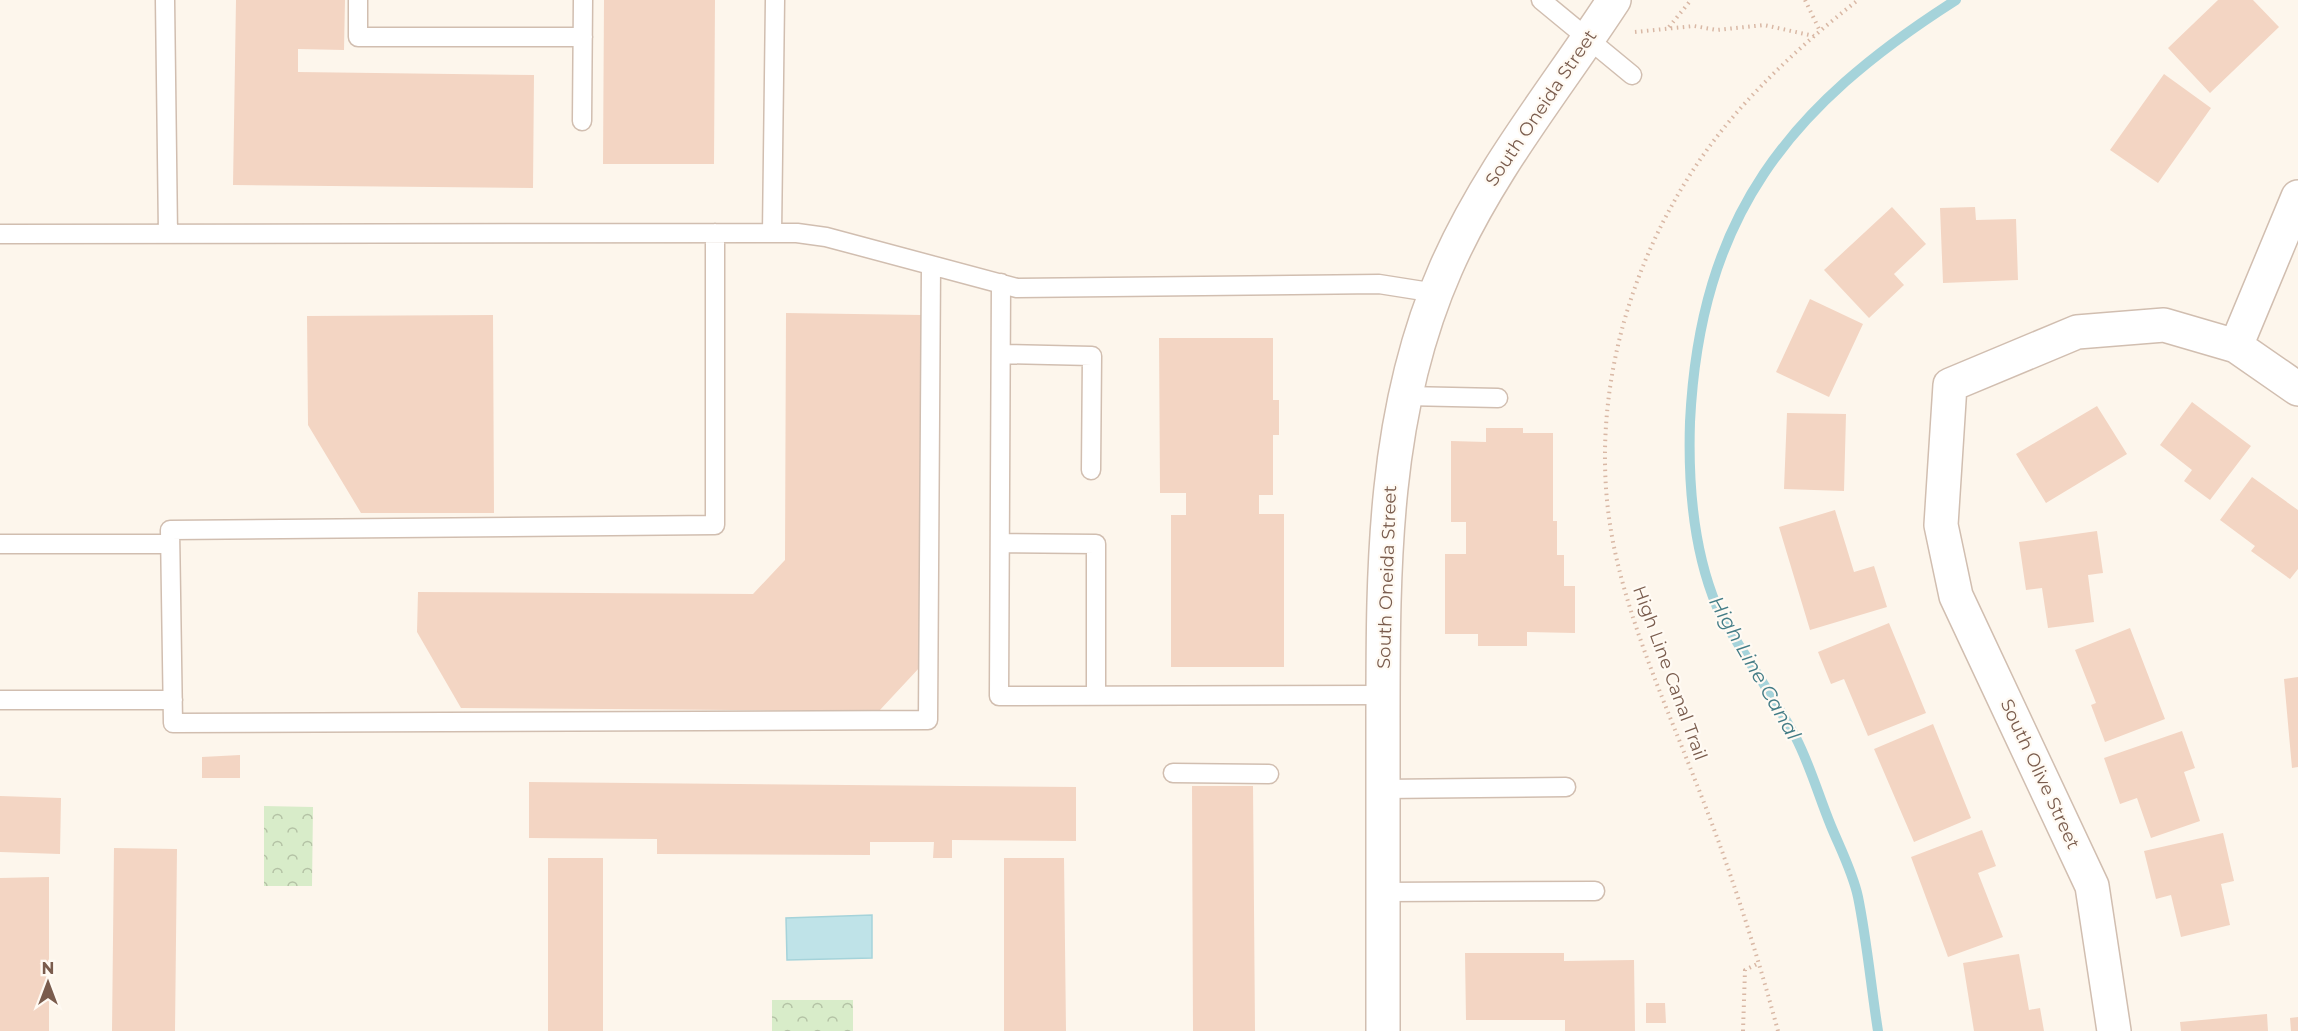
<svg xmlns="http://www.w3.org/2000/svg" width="2298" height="1031" viewBox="0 0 2298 1031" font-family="Montserrat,sans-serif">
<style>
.forest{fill:url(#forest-crowns)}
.water{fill:#bfe3e8;stroke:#a5d3da;stroke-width:1.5}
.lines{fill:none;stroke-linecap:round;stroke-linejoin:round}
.stream{stroke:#a5d3da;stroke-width:10}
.building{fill:#f3d5c3}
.service-casing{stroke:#d1beb0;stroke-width:21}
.minor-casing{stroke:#d1beb0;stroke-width:36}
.tertiary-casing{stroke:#d1beb0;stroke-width:36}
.path{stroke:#d9b8a5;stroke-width:4;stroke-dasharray:1.5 4.5;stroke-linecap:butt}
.service{stroke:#fff;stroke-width:18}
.minor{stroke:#fff;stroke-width:33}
.tertiary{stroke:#fff;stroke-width:33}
.labels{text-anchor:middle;stroke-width:4.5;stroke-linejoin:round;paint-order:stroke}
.street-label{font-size:18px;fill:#7a5c4d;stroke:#fffaf3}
.water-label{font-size:20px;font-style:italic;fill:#437c86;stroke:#fffaf3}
</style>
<defs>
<pattern id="forest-crowns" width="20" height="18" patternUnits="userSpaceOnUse" patternTransform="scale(1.5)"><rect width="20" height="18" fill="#d8ecc9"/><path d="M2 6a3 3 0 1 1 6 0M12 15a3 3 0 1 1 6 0" fill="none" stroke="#b4c2a5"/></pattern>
</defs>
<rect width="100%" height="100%" fill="#fdf6ec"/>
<!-- forest -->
<path class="forest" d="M264,806L313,807L312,886H264Z
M853,1000V1031H772V1000Z"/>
<!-- water -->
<path class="water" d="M872,915V958L787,960L786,918Z"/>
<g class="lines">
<!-- stream -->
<path class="stream" d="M1878,1031C1871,987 1867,941 1858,897C1853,873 1840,848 1831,826C1819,797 1810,765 1796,738C1778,705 1757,674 1737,642C1730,631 1722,619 1717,607C1693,550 1688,483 1690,422C1700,216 1788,107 1956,0"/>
</g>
<!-- building -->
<path class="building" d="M236,0H345L344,50L298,49V72L534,75L533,188L233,185Z
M604,0H715L714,164H603Z
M2218,0H2253L2279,27L2210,93L2168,48Z
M2164,74L2211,108L2158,183L2110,150Z
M1892,207L1926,244L1894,274L1904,285L1869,318L1824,270Z
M1975,207L1976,220L2016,219L2018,280L1943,283L1940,208Z
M1810,299L1863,324L1829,397L1776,372Z
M786,313L922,315L920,667L879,711L461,708L417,632L418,592L753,594L785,560Z
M493,315L494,513H361L308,425L307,316Z
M1159,338H1273V400H1279V435H1273V495H1259V514H1284V667H1171V515H1186V493H1160Z
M2192,402L2251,446L2210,500L2184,481L2192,470L2160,445Z
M2097,406L2127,454L2046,503L2016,454Z
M1787,413L1846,414L1844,491L1784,489Z
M1486,428H1523V433H1553V521H1557V555H1564V586H1575V633L1527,632V646H1478V634H1445V554H1466V522H1451V441L1486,442Z
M2252,477L2298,510V569L2290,579L2251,551L2255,546L2220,520Z
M1835,510L1854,572L1874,566L1887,607L1810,630L1779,527Z
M2097,531L2103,573L2088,575L2094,622L2048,628L2042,588L2026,590L2019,542Z
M1889,623L1926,713L1868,736L1844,679L1831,684L1818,652Z
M2130,628L2165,719L2105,742L2091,705L2096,703L2075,650Z
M2298,677V767L2292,768L2284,679Z
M1933,724L1971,818L1914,842L1874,749Z
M2182,731L2195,768L2184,772L2200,821L2151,838L2137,798L2120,804L2104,758Z
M240,755V778H202V757Z
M529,782L1076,787V841L952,840V858H933L934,842H870V855L657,854V839L529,838Z
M1192,786H1253L1255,1031H1193Z
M0,796L61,798L60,854L0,852Z
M1982,830L1996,866L1978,873L2003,937L1948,957L1911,857Z
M2223,833L2234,881L2221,884L2230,925L2181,937L2171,895L2156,899L2144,851Z
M114,848L177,849L175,1031H112Z
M548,858H603V1031H548Z
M1004,858H1064L1066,1031H1004Z
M49,877V1031H0V878Z
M1465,953H1564V961L1634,960L1635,1031H1565V1020H1466Z
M2019,954L2029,1010L2040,1008L2044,1031H1974L1963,963Z
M1646,1003H1665L1666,1023H1646Z
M2267,1014L2268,1031H2181L2180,1022Z
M2298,1017V1031H2291L2290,1018Z"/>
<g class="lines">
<defs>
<path id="service" d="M165,0L168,234
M358,0V37H583
M1541,0L1632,75
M582,121L583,0
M715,233V525L170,530L173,723L928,720L931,265
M772,233L775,0
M0,234L797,233L826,237L1017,288L1379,284L1436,293
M1001,283L999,696L1383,695
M1001,354L1092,356L1091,470
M1406,396L1498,398
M1000,543L1096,544V696
M0,544H170
M0,700H173
M1173,773L1269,774
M1383,789L1566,787
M1383,892L1595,891"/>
<path id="minor" d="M2236,346L2298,197
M2114,1031L2092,886L1956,596L1941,525L1950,385L2077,332L2164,325L2236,346L2298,389"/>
<path id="tertiary" d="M1383,1031C1383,929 1383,827 1383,725C1383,570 1382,413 1446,268C1489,170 1556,89 1614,0"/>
</defs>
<!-- service casing -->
<use href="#service" class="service-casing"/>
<!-- minor casing -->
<use href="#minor" class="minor-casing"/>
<!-- tertiary casing -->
<use href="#tertiary" class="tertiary-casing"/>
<!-- path -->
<path class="path" d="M1805,0L1820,31
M1669,27L1691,0
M1635,32L1694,26L1717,30L1764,25L1814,36
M1743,1031L1745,970L1759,963
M1778,1031C1755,946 1728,862 1695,780C1665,703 1631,628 1614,547C1586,411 1625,266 1704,154C1746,95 1802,44 1858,0"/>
<!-- service -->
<use href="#service" class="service"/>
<!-- minor -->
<use href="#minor" class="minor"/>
<!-- tertiary -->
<use href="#tertiary" class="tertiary"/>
</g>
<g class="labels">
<!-- street labels -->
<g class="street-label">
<text transform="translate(1541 108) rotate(-56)" y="6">South Oneida Street</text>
<text transform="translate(1387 577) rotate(-88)" y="6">South Oneida Street</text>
<text transform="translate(1670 673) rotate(70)" y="6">High Line Canal Trail</text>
<text transform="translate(2040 774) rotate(65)" y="6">South Olive Street</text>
</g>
<!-- water labels -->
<g class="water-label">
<text transform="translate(1755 668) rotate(60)" y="7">High Line Canal</text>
</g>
</g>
<!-- north arrow -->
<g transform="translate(48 983)" stroke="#fffaf3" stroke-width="4.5" paint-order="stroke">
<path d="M0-4.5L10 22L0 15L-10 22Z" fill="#7a5c4d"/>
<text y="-9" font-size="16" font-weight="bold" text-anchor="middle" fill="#7a5c4d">N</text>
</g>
</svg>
